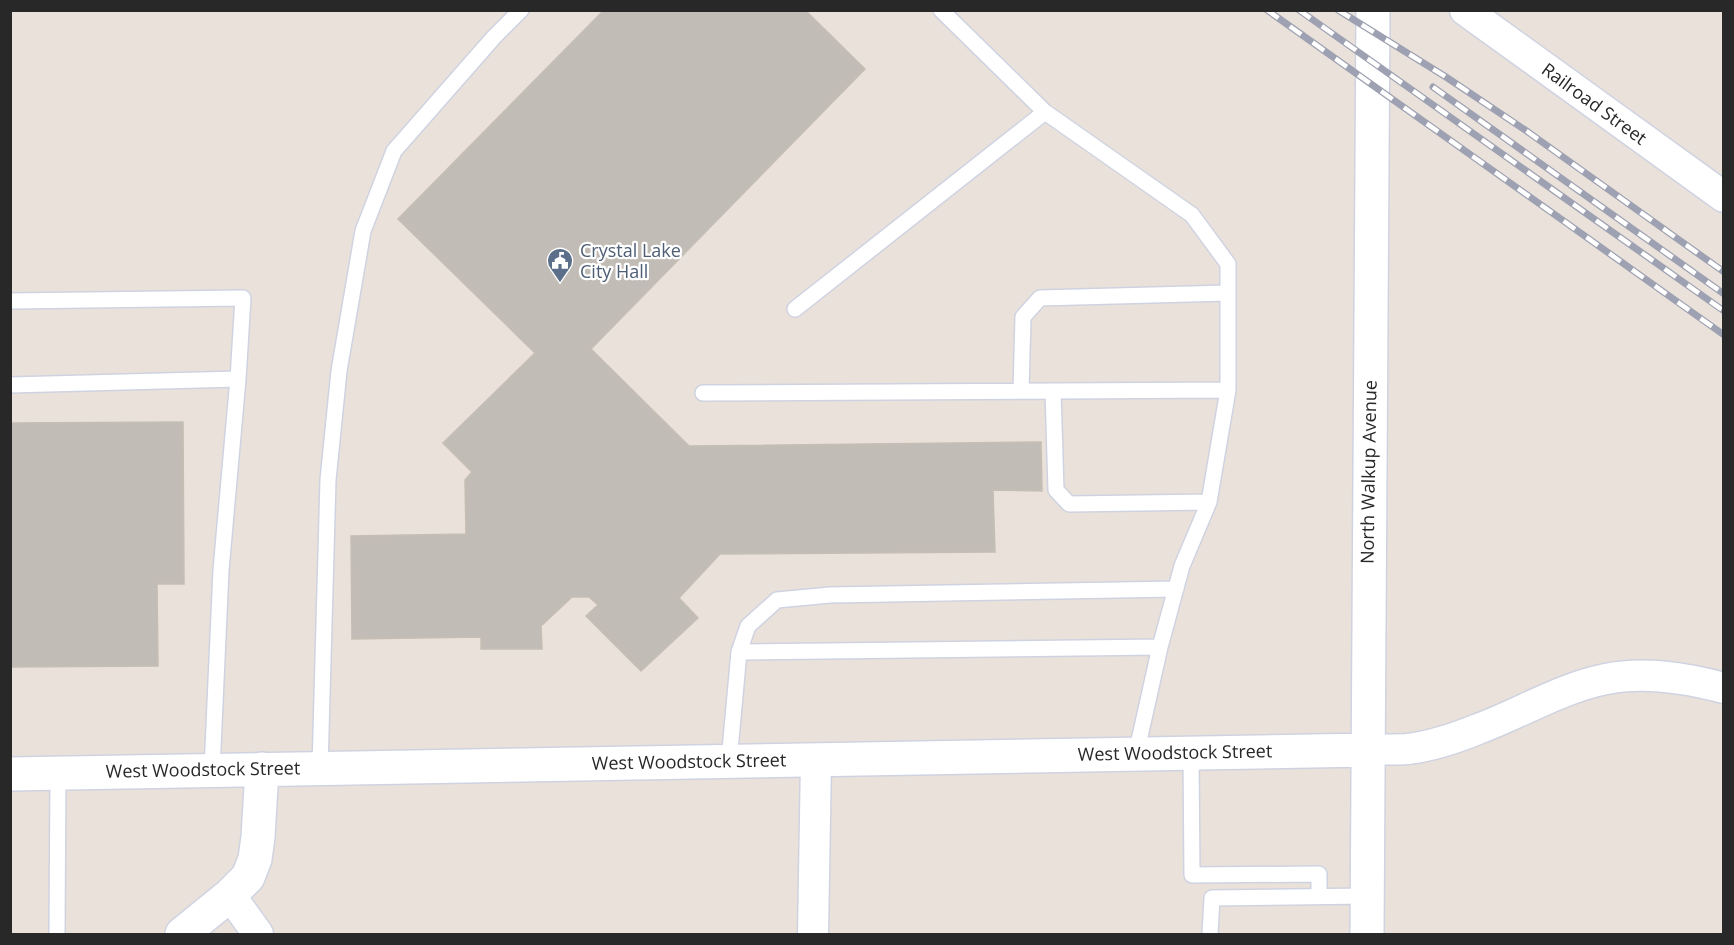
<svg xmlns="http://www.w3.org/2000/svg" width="1734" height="945" viewBox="0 0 1734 945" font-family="'Open Sans',sans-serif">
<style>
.building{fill:#c2bcb6;stroke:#c5beb4;stroke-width:1.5}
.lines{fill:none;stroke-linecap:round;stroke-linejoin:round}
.lane-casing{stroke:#cfd3e1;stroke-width:18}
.street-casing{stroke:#cfd3e1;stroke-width:33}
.secondary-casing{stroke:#cfd3e1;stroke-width:36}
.lane{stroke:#fff;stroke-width:15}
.street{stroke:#fff;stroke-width:30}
.secondary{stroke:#fff;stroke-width:33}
.rail-casing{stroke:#9da1b2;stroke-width:7}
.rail{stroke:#fff;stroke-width:4.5;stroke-dasharray:14;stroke-linecap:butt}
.labels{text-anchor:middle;stroke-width:4.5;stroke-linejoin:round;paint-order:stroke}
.street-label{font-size:18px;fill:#282828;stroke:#fff}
.service-label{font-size:18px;fill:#4e5e75;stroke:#fff;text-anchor:start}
</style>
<rect width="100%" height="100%" fill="#eae2da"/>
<!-- building -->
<path class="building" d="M604,10H805L865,69L591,349L689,446L1041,442L1042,491L993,490L995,552L720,554L679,598L698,618L641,671L586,616L598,605L589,597H572L541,626L542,649H481V637L352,639L351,536L466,534L465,480L472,472L443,443L535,353L398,219Z
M183,422L184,584H157L158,666L10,667V423Z"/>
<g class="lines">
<defs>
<path id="lane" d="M941,10L1045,112
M10,301L243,298L238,379L221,570L212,770
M795,309L1045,112L1192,215L1228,264V390L1209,502L1182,566L1160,647L1136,754
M10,385L238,379
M1021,391L1023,317L1040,298L1228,293
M1053,391L1056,490L1069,504L1209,502
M703,393L1228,390
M739,652L748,626L777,600L830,595L1176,589
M1191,753L1192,875L1319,874V897
M729,761L739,652L1160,647
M320,768L328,480L339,371L363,231L394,151L494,37L521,10
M57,934L58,773
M1210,934L1212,898L1367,896"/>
<path id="street" d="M1465,10L1724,197
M1367,750C1380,749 1395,750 1408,749C1432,746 1456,738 1478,729C1521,713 1561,688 1606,679C1645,671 1686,678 1724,688
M230,895L258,934
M813,934L816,759"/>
<path id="secondary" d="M10,774L1367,750
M182,934L230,895L248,877L255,859L258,837L262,769
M1367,934L1373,10"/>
</defs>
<!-- lane casing -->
<use href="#lane" class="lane-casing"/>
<!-- street casing -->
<use href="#street" class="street-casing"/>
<!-- secondary casing -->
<use href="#secondary" class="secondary-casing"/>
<!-- lane -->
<use href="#lane" class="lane"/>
<!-- street -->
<use href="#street" class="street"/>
<!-- secondary -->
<use href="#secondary" class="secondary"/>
<defs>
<path id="rail" d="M1267,10L1724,335
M1299,10L1724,311
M1338,10L1446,77L1528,132L1724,272
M1433,87L1724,294"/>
</defs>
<!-- rail casing -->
<use href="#rail" class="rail-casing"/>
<!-- rail -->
<use href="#rail" class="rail"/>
</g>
<!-- icons -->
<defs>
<symbol id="civic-pin" viewBox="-11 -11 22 30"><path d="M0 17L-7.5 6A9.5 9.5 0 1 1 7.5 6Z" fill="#5c6f8a" stroke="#fff"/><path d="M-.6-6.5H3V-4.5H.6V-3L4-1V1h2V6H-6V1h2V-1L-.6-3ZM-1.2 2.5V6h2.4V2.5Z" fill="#fff"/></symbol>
</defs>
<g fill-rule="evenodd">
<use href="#civic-pin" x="545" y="246" width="30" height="40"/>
</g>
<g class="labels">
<!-- street labels -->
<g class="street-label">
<text transform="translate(1594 104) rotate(36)" y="6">Railroad Street</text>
<text transform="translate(1369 472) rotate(-89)" y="6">North Walkup Avenue</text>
<text transform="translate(1175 753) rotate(-1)" y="6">West Woodstock Street</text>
<text transform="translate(689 762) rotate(-1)" y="6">West Woodstock Street</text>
<text transform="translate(203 770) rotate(-1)" y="6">West Woodstock Street</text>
</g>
<!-- service labels -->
<g class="service-label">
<text x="580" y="257">Crystal Lake<tspan x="580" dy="21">City Hall</tspan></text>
</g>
</g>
<!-- border -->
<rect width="1734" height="945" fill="none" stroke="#282828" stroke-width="24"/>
</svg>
